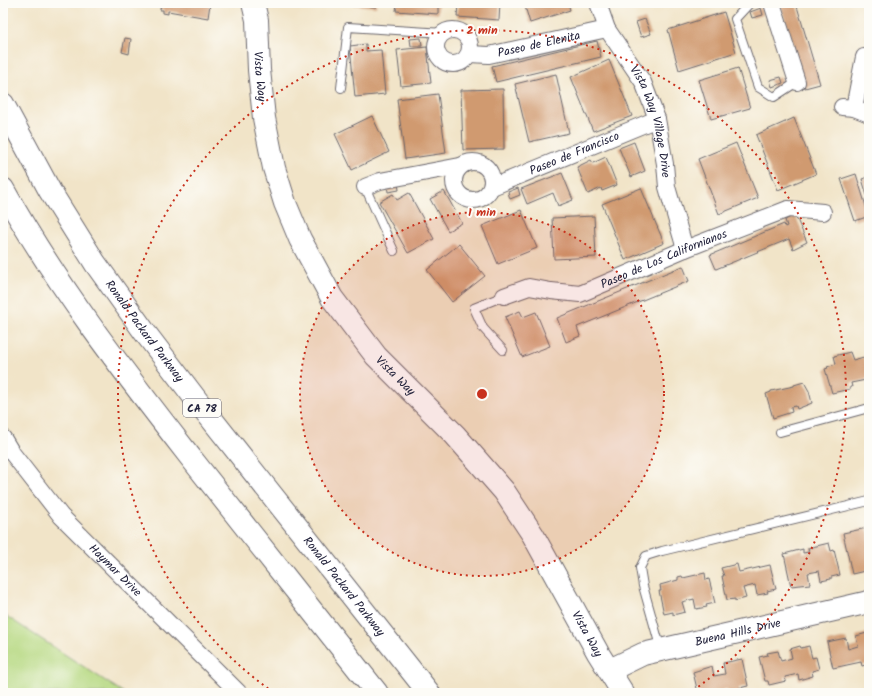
<svg xmlns="http://www.w3.org/2000/svg" width="872" height="696" viewBox="0 0 872 696" font-family="Kalam,sans-serif">
<style>
.green{fill:#b5d880;stroke:#6c7d5e}
.building{fill:#d09a6f}
.lines{fill:none;stroke-linecap:round;stroke-linejoin:round}
.lane-casing{stroke:#6a666c;stroke-width:10}
.street-casing{stroke:#6a666c;stroke-width:18}
.secondary-casing{stroke:#6a666c;stroke-width:24}
.highway-casing{stroke:#6a666c;stroke-width:24}
.lane{stroke:#fff;stroke-width:8}
.street{stroke:#fff;stroke-width:16}
.secondary{stroke:#fff;stroke-width:22}
.highway{stroke:#fff;stroke-width:22}
.ring{fill:none;stroke:#c8321e;stroke-width:2;stroke-dasharray:2 4}
.labels{text-anchor:middle;stroke-width:4;stroke-linejoin:round;paint-order:stroke}
.shield{fill:#fdfcf7;stroke:#646373;stroke-width:1}
.shield-label{font-size:11px;font-weight:bold;fill:#22223b}
.street-label{font-size:12px;fill:#22223b;stroke:#fdfcf7}
.centre{fill:#c8321e;stroke:#fdfcf7;stroke-width:2}
.ring-label{font-size:12px;text-anchor:middle;font-weight:bold;fill:#c8321e;stroke:#fdfcf7;stroke-width:4;stroke-linejoin:round;paint-order:stroke}
</style>
<rect width="100%" height="100%" fill="#fdfcf7"/>
<filter id="ink" filterUnits="userSpaceOnUse"><feTurbulence type="fractalNoise" baseFrequency=".025" numOctaves="2"/><feDisplacementMap in="SourceGraphic" scale="8" xChannelSelector="R" yChannelSelector="G"/><feConvolveMatrix kernelMatrix="1 2 1 2 8 2 1 2 1" color-interpolation-filters="sRGB"/></filter>
<filter id="wash" filterUnits="userSpaceOnUse"><feTurbulence type="fractalNoise" baseFrequency=".012" numOctaves="4" result="noise"/><feDisplacementMap in="SourceGraphic" scale="16" xChannelSelector="R" yChannelSelector="G"/><feGaussianBlur stdDeviation="0.9" result="paint"/><feColorMatrix in="noise" values="0 0 0 0 0 0 0 0 0 0 0 0 0 0 0 0 0 1.4 0 .05"/><feComposite in="paint" operator="in"/></filter>
<g filter="url(#wash)">
<rect width="100%" height="100%" fill="#f1e4c8"/>
<!-- green -->
<path class="green" d="M3,614L124,693H3Z"/>
<g id="blocks">
<!-- building -->
<path class="building" d="M161,3H212L211,5L210,4L208,18L168,11V14L163,13V10H160Z
M342,3H377L376,7L342,4Z
M397,3H438V14L396,11Z
M458,3H500L499,20L457,17Z
M524,3H568L570,10L530,23Z
M624,3H643V5L625,7Z
M780,3H796L820,84L805,88Z
M761,8L763,15L752,18L750,12Z
M724,12L736,52L679,70L668,30Z
M645,19L651,34L641,37L636,22Z
M125,38L131,39L129,54L122,52Z
M421,38L422,46H411L410,39Z
M597,41L601,57L496,82L492,66Z
M366,44V51L381,50L385,94L355,97L350,46Z
M427,47L431,83L401,86L397,50Z
M609,60L632,116L593,131L571,77Z
M738,68L750,108L711,119L699,80Z
M556,74L569,133L529,142L515,84Z
M781,77L783,83L772,87L770,80Z
M503,89L504,149L463,150L461,90Z
M438,94L446,153L405,159L397,99Z
M372,116L389,152L352,170L335,134Z
M794,118L816,174L778,190L756,135Z
M634,142L645,171L631,177L619,148Z
M736,143L758,198L719,214L698,159Z
M606,157L617,185L602,191L601,188L588,194L577,167L591,160L593,163Z
M562,173L573,200L558,206L553,193L527,204L521,189Z
M856,174L869,216L855,221L841,179Z
M868,177L869,180V202L862,179Z
M398,183L399,190L388,192L387,184Z
M518,188L520,195L510,199L508,192Z
M641,188L664,243L625,260L602,204Z
M444,191L462,223L448,231L430,199Z
M409,193L434,239L408,253L379,202L393,194L397,200Z
M521,210L537,248L498,264L482,226Z
M795,215L807,242L793,249L789,239L716,269L710,255L784,224L785,227L787,226L785,220Z
M594,216L596,257L554,259L552,218Z
M459,244L485,276L452,302L427,270Z
M683,266L689,281L577,327L580,336L566,342L557,318Z
M520,311L523,317L536,312L550,346L522,357L505,317Z
M850,352L853,360L864,357L867,367H868L869,369V378L866,379V380L851,383L852,387H850V389L832,393L825,369L828,368L827,367L836,364L834,356Z
M804,382L809,391L812,403L797,409L796,406L791,407L792,412L773,418L766,394L771,392V391L794,386V385Z
M867,528L869,534V570L852,574L843,533Z
M829,543L831,551L834,550L840,575L831,577V579L821,581L819,571L808,573L810,584L791,586L784,554L803,549V553L809,552L808,548Z
M737,564L739,572L770,565L776,589L767,591L768,593L757,595L755,585L743,588L746,598L735,601V599L727,600L722,576H724L721,568Z
M705,573L706,580L709,579L715,603L706,605L707,607L696,609L694,599L682,602L685,612L673,615V612L664,614L659,591H661L660,585L678,580V577L682,576L683,578Z
M867,633L868,636L869,635V664L862,666L861,662L833,668L827,642L846,638L848,649L858,646L856,636Z
M800,646L801,648L809,646L812,658L816,657L819,669L812,671L813,676L799,680L798,674L785,677L786,681L769,685L768,681H765L759,657L768,655L767,653L778,651L781,661L792,658L790,649Z
M742,659L748,686L739,688L740,692L728,693L727,689L723,690L724,693H719V691L712,693H698L693,672L712,666L714,676L725,674L723,663Z
M869,688V693H848V692Z"/>
</g>
</g>
<g filter="url(#ink)">
<use href="#blocks" fill-opacity="0" stroke="#6a666c" stroke-width="1"/>
<g class="lines">
<defs>
<path id="lane" d="M752,3L749,4L735,19L758,87L774,97L797,82
M341,88L348,27L444,33
M365,187L394,251
M503,350L483,328L474,308L504,296
M780,432L869,408
M661,650L643,586L640,568L646,556L662,551L869,501"/>
<g id="street">
<path id="s1" d="M598,3L607,29L643,82L657,119L665,164L667,187L685,249"/>
<path d="M772,3L797,82"/>
<circle cx="453" cy="47" r="17"/>
<path id="s2" d="M469,54L489,55L607,29"/>
<path d="M842,107L854,108L869,114"/>
<path d="M854,108L864,57"/>
<circle cx="473" cy="181" r="19"/>
<path d="M365,187L380,181L460,166"/>
<path id="s3" d="M492,187L657,119"/>
<path id="s4" d="M504,296L529,287L551,291L580,294L685,249L788,209L823,212"/>
<path id="s5" d="M3,438L12,453L61,516L239,693"/>
</g>
<g id="secondary">
<path id="s6" d="M253,3L257,20L259,70L264,118L274,168L285,203L300,239L332,298L376,356L455,435L504,491L533,535L598,653L623,693"/>
<path id="s7" d="M610,670L643,654L869,602"/>
</g>
<g id="highway">
<path id="s8" d="M3,104L50,191L95,263L146,334L198,402L429,693"/>
<path d="M3,189C56,285 124,372 191,458C253,536 315,615 377,693"/>
</g>
</defs>
<!-- lane casing -->
<use href="#lane" class="lane-casing"/>
<!-- street casing -->
<use href="#street" class="street-casing"/>
<!-- secondary casing -->
<use href="#secondary" class="secondary-casing"/>
<!-- highway casing -->
<use href="#highway" class="highway-casing"/>
<!-- lane -->
<use href="#lane" class="lane"/>
<!-- street -->
<use href="#street" class="street"/>
<!-- secondary -->
<use href="#secondary" class="secondary"/>
<!-- highway -->
<use href="#highway" class="highway"/>
</g>
</g>
<!-- distance rings -->
<circle cx="482" cy="394" r="182" fill="#c8321e" fill-opacity=".12"/>
<g class="ring">
<circle cx="482" cy="394" r="182"/>
<path d="M273 692A364 364 0 1 1 691 692"/>
</g>
<g class="labels">
<!-- shield labels -->
<rect class="shield" x="183" y="399" width="38" height="18" rx="3"/>
<g class="shield-label">
<text x="202" y="412">CA 78</text>
</g>
<!-- street labels -->
<g class="street-label">
<text dy="4" stroke="none"><textPath href="#s2" startOffset="71">Paseo de Elenita</textPath></text>
<text dy="4" stroke="none"><textPath href="#s6" startOffset="74">Vista Way</textPath></text>
<text dy="4" stroke="none"><textPath href="#s1" startOffset="132">Vista Way Village Drive</textPath></text>
<text dy="4" stroke="none"><textPath href="#s3" startOffset="89">Paseo de Francisco</textPath></text>
<text dy="4" stroke="none"><textPath href="#s4" startOffset="169">Paseo de Los Californianos</textPath></text>
<text dy="4" stroke="none"><textPath href="#s8" startOffset="268">Ronald Packard Parkway</textPath></text>
<text dy="4" stroke="none"><textPath href="#s6" startOffset="410">Vista Way</textPath></text>
<text dy="4" stroke="none"><textPath href="#s5" startOffset="174">Haymar Drive</textPath></text>
<text dy="4" stroke="none"><textPath href="#s8" startOffset="592">Ronald Packard Parkway</textPath></text>
<text dy="4" stroke="none"><textPath href="#s7" startOffset="134">Buena Hills Drive</textPath></text>
<text dy="4" stroke="none"><textPath href="#s6" startOffset="734">Vista Way</textPath></text>
</g>
</g>
<circle cx="482" cy="394" r="6" class="centre"/>
<g class="ring-label">
<text x="482" y="34">2 min</text>
<text x="482" y="216">1 min</text>
</g>
<!-- margin -->
<rect width="872" height="696" fill="none" stroke="#fdfcf7" stroke-width="16"/>
</svg>
